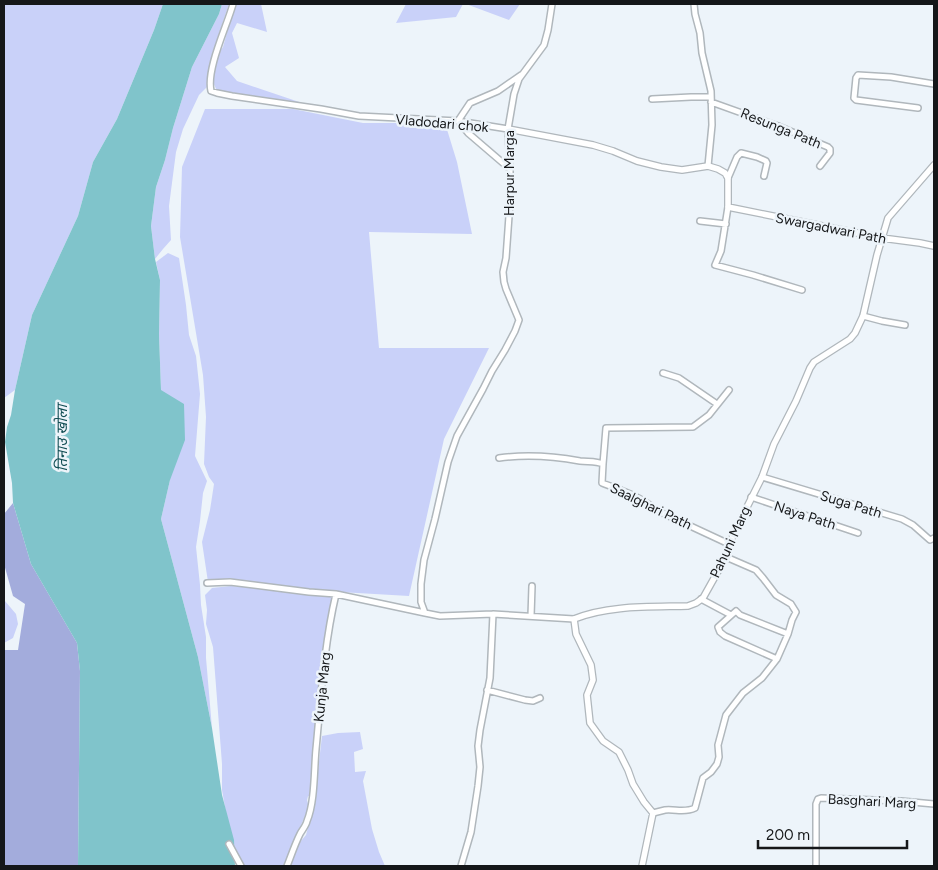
<svg xmlns="http://www.w3.org/2000/svg" width="938" height="870" viewBox="0 0 938 870" font-family="Figtree,'Noto Sans Devanagari',sans-serif">
<style>
.green{fill:#c9d1f9}
.forest{fill:#a3acdc}
.water{fill:#80c4cb}
.lines{fill:none;stroke-linecap:round;stroke-linejoin:round}
.minor-casing{stroke:#b0b7bc;stroke-width:8}
.tertiary-casing{stroke:#b0b7bc;stroke-width:8}
.minor{stroke:#fff;stroke-width:5}
.tertiary{stroke:#fff;stroke-width:5.5}
.labels{text-anchor:middle;stroke-width:5;stroke-linejoin:round;paint-order:stroke}
.street-label{font-size:14px;fill:#151719;stroke:#edf4fa}
.water-label{font-size:15px;font-style:italic;fill:#134f55;stroke:#edf4fa}
</style>
<rect width="100%" height="100%" fill="#edf4fa"/>
<!-- green -->
<path class="green" d="M4,4H163L154,30L117,119L93,162L78,216L32,315L15,390L4,398Z
M222,4H229L212,54L207,87L199,95L183,129L176,152L169,206L171,240L163,249L155,259L151,226L156,187L165,160L173,128L192,67L219,14Z
M235,4H261L267,32L237,23L232,33L239,58L225,67L237,81L311,106L272,99L217,91L213,82L216,57L223,47Z
M406,4H463L456,17L396,23Z
M466,4H520L509,20Z
M205,109H293L363,123H445L457,162L472,234L369,232L379,348H489L444,439L409,596L323,591L233,579L208,582L202,542L210,510L214,484L209,477L204,464L206,417L203,375L180,237L182,167Z
M168,253L179,258L186,305L189,335L196,356L200,394L195,456L207,481L203,493L200,521L196,547L200,585L201,605L206,637V658L212,728L198,657L161,519L170,480L161,390L159,335L160,280L156,262Z
M4,583L5,601L16,614L18,624L13,638L4,643Z
M231,586L267,589L337,598L325,644L310,797L308,796L307,800L309,807L283,866H245L232,847L222,790V764L213,647L206,624L207,610L205,595L212,588Z
M360,732L363,749L354,752L355,772L366,771L363,781L372,829L379,852L385,866H290L300,842L306,835L314,805L322,736L338,733Z"/>
<!-- forest -->
<path class="forest" d="M13,503L31,564L77,643L80,671L78,866H4V650H18L25,604L13,596L4,564V514Z"/>
<!-- water -->
<path class="water" d="M163,4H222L219,14L192,67L173,128L165,160L156,187L151,226L155,259L160,280L159,335L161,390L184,404L185,440L170,480L161,519L198,657L212,728L222,795L234,840L235,866H78L80,671L77,643L31,564L13,503L12,483L5,442L7,427L11,415L15,390L32,315L78,216L93,162L117,119L154,30Z"/>
<g class="lines">
<defs>
<path id="minor" d="M233,4C227,26 206,69 211,91L217,93L232,96L321,109L359,116L458,121L508,129
M694,4L695,14L700,33L702,53L711,91L712,125L708,166
M652,99L691,97H711
M711,102L778,126L828,147L830,149V153L820,166
M918,108L856,100L854,98L856,78L858,75L891,77L934,84
M510,169L468,133L458,121L470,103L498,91L521,75
M728,178L737,157L741,153L757,157L766,161L767,163L764,176
M728,207L721,251L715,265L753,275L802,290
M700,221L726,224
M863,316L882,321L905,325
M663,373L679,378L717,404
M499,458C527,454 553,456 580,461C588,462 596,461 603,464L602,483C621,490 642,497 656,510L729,544
M603,464L606,428L693,427L709,415L729,390
M762,477L902,519L913,525L930,540L934,538
M751,497L858,533
M207,583L230,582L309,592L336,594L425,613
M701,599L731,615
M493,614L574,619
M531,616L532,586
M777,659L725,636L720,632L718,627L736,611L740,615L788,634
M487,690L525,700L533,701L540,698
M653,813C657,812 661,811 665,810C676,809 685,813 695,808L703,778L711,772L717,764L719,757L718,745L726,715L743,693L762,678L777,659L788,634L792,620L796,612L791,604L776,595L763,578L756,570L726,557
M229,844L241,866
M287,866C291,856 295,844 300,834C302,830 306,826 307,821C315,802 314,770 316,749C321,697 324,645 336,594
M461,866L471,832L478,786L480,767L478,746L480,730L490,678L493,614L440,616L425,613L421,602V584L424,560L435,519L448,462L457,436L483,389L492,371L505,350L515,331L519,320L506,289L504,282L503,272L506,258L510,202V169L508,129L514,94L519,79L544,45L548,30L552,4
M816,866V804L818,799L821,798L901,801L934,804"/>
<path id="tertiary" d="M508,129L593,145L613,151L637,161L661,167L682,170L708,166L718,169L725,173L728,178V207L882,238L920,243L934,246
M642,866L653,813L644,802L633,784L628,770L619,752L603,741L590,723L587,695L593,680L591,665L576,634L574,619C608,605 651,607 688,606L696,603L703,598L726,557V552L735,531L762,477L774,444L796,401L810,368L814,362L850,339L855,333L863,316L877,255L888,218L934,165"/>
</defs>
<!-- minor casing -->
<use href="#minor" class="minor-casing"/>
<!-- tertiary casing -->
<use href="#tertiary" class="tertiary-casing"/>
<!-- minor -->
<use href="#minor" class="minor"/>
<!-- tertiary -->
<use href="#tertiary" class="tertiary"/>
</g>
<g class="labels">
<!-- street labels -->
<g class="street-label">
<text transform="translate(442 123) rotate(5)" y="5">Vladodari chok</text>
<text transform="translate(781 128) rotate(22)" y="5">Resunga Path</text>
<text transform="translate(509 173) rotate(-90)" y="5">Harpur Marga</text>
<text transform="translate(831 228) rotate(11)" y="5">Swargadwari Path</text>
<text transform="translate(851 504) rotate(17)" y="5">Suga Path</text>
<text transform="translate(651 506) rotate(26)" y="5">Saalghari Path</text>
<text transform="translate(805 515) rotate(18)" y="5">Naya Path</text>
<text transform="translate(730 542) rotate(-65)" y="5">Pahuni Marg</text>
<text transform="translate(322 687) rotate(-84)" y="5">Kunja Marg</text>
<text transform="translate(872 801) rotate(3)" y="5">Basghari Marg</text>
</g>
<!-- water labels -->
<g class="water-label">
<text transform="translate(62 438) rotate(-90)" y="5">तिनाउ खोला</text>
</g>
</g>
<!-- border -->
<rect width="938" height="870" fill="none" stroke="#151719" stroke-width="10"/>
<!-- scale -->
<path d="M758 840v8h149v-8" fill="none" stroke="#151719" stroke-width="2.5"/>
<text x="766" y="840" font-size="15" fill="#151719" stroke="#edf4fa" stroke-width="4" paint-order="stroke">200 m</text>
</svg>
